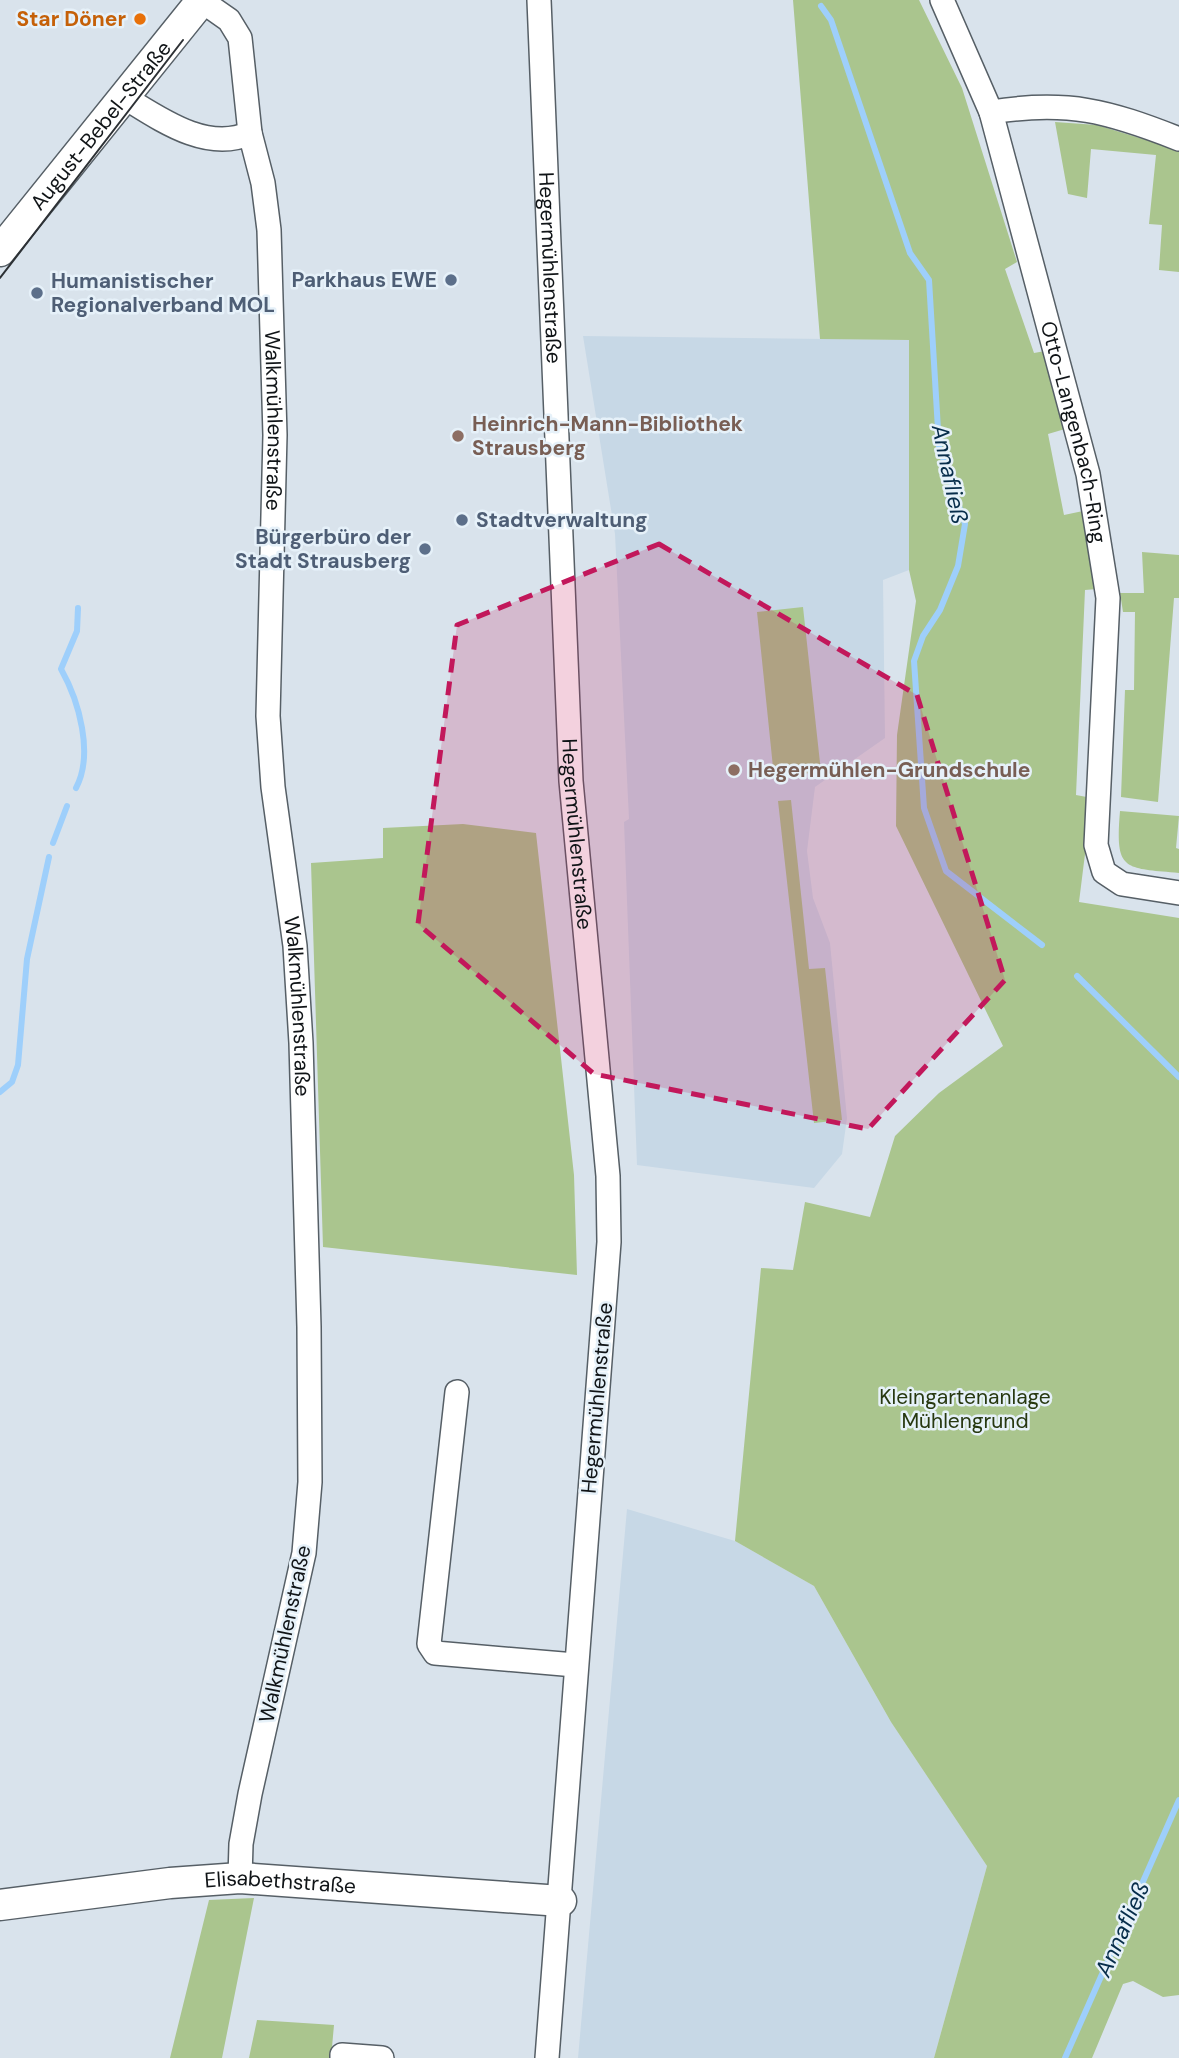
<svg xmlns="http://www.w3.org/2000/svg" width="1179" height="2058" viewBox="0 0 1179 2058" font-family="'DM Sans',sans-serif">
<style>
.built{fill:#c7d8e6}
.green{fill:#aac58e}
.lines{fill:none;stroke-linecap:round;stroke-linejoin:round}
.stream{stroke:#9ecffb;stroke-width:6}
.minor-casing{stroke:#565f66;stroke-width:26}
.tertiary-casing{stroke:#565f66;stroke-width:33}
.minor{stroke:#fff;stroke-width:23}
.tertiary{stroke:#fff;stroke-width:30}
.tram{stroke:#2d3135;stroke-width:2}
.marked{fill:#c2185b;fill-opacity:0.2;stroke:#c2185b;stroke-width:5;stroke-dasharray:14 9;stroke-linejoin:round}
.food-dot{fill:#e8710a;stroke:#e6f1f9;stroke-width:2.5}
.service-dot{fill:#5c6f8a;stroke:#e6f1f9;stroke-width:2.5}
.education-dot{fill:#8d6e63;stroke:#e6f1f9;stroke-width:2.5}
.labels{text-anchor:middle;stroke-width:5;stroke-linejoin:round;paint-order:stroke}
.food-label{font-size:21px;font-weight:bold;fill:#c56008;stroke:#e6f1f9;text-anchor:end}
.street-label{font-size:21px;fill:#101417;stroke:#e6f1f9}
.service-label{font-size:21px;font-weight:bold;fill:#4e5e75;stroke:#e6f1f9;text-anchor:end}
.education-label{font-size:21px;font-weight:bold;fill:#785e54;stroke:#e6f1f9;text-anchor:start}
.park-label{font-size:21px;fill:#273810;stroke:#e6f1f9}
.water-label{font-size:23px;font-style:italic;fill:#072d4a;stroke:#e6f1f9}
</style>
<rect width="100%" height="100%" fill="#d9e3ec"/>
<!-- built -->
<path class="built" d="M583,336L909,340V570L883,580L885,738L815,787L807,851L813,898L830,943L847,1118L842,1154L814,1188L637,1165L624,822L629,819L615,534Z
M627,1509L735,1541L814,1586L891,1722L987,1866L934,2058H578Z"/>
<!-- green -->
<path class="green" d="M793,0H919L962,88L1017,262L1005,269L1034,353L1045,351L1065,429L1048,434L1064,515L1083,511L1097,589L1085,590L1076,795L1092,798L1079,902L1179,918V1995L1163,1997L1133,1981L1123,1984L1092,2058H934L987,1866L891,1722L814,1586L735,1541L761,1268L793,1270L805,1202L870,1217L895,1136L939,1093L1003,1046L896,826L897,735L916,601L909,570V340L820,339Z
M1055,122L1097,125L1179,150V272L1159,270L1162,225L1149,224L1156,155L1091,149L1087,198L1068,194Z
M1142,552L1179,555V598H1174L1158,802L1121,797L1125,690H1134L1135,612H1123L1120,593H1144Z
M803,607L821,772L774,777L757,612Z
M791,800L809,969L825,968L842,1120L814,1123L778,801Z
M1120,811L1179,816L1176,848L1179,849V873C1123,868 1115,871 1120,811Z
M463,824L536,833L574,1175L577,1275L323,1247L311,863L383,858V828Z
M254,1898L222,2058H170L209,1900Z
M257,2020L334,2025L331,2058H249Z"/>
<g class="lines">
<!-- stream -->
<path class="stream" d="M821,6L831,20L910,253L929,280L939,446L965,524L958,566L940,610L923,636L914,661L924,808L946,871L1042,945
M76,788C94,754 79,701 61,669L77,631L78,608
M53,843L67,806
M1077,976L1179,1077
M0,1092L12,1082L18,1065L27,959L49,857
M1065,2058L1179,1800"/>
<defs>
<g id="minor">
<path id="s1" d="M539,0L571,781L608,1176L609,1242L547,2058"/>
<path id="s2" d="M942,0L991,112L1088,474L1108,598L1096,845L1104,872L1122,884L1179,893"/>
<path id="s3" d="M202,1L229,20L240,38L250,133L263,183L269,230L275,435L268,716L273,787L295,946L301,1043L309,1327L310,1482L304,1553L250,1794L241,1844L240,1878"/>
<path d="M124,97C160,119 207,153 250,133"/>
<path d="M991,112C1068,100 1108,111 1179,139"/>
<path d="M457,1392L429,1644L435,1653L575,1665"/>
<path d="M342,2058V2055L382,2058"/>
</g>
<g id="tertiary">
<path id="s4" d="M0,251L202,0"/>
<path id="s5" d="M0,1905L170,1883L240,1878L561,1901"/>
</g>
</defs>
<!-- minor casing -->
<use href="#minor" class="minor-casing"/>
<!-- tertiary casing -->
<use href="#tertiary" class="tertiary-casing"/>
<!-- minor -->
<use href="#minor" class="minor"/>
<!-- tertiary -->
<use href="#tertiary" class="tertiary"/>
<!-- tram -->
<path class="tram" d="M0,278L183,40"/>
</g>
<!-- marked area -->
<path class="marked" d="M659,544L917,695L1005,980L868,1129L594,1074L418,924L457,625Z"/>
<!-- markers -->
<circle class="food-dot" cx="140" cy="19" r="7"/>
<g class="service-dot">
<circle cx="451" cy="280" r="7"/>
<circle cx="37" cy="293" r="7"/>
<circle cx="462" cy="520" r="7"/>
<circle cx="425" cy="549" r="7"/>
</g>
<g class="education-dot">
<circle cx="458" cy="436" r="7"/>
<circle cx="734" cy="770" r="7"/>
</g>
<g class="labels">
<!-- food labels -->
<g class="food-label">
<text x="126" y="26">Star Döner</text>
</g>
<!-- street labels -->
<g class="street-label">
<text dy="7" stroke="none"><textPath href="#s4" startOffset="161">August-Bebel-Straße</textPath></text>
<text dy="7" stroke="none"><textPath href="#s1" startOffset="268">Hegermühlenstraße</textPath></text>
<text dy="7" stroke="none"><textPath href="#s3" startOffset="439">Walkmühlenstraße</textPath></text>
<text dy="7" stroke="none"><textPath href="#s2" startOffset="453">Otto-Langenbach-Ring</textPath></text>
<text dy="7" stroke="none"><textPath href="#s1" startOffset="835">Hegermühlenstraße</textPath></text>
<text dy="7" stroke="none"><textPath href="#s3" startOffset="1027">Walkmühlenstraße</textPath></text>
<text transform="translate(597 1398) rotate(-85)" y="7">Hegermühlenstraße</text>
<text transform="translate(285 1634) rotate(-78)" y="7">Walkmühlenstraße</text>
<text dy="7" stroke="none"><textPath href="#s5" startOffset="282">Elisabethstraße</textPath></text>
</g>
<!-- service labels -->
<g class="service-label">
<text x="437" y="287">Parkhaus EWE</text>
<text x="51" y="288" text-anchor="start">Humanistischer<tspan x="51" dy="24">Regionalverband MOL</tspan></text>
<text x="476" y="527" text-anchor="start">Stadtverwaltung</text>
<text x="411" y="544">Bürgerbüro der<tspan x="411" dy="24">Stadt Strausberg</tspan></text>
</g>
<!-- education labels -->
<g class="education-label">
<text x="472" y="431">Heinrich-Mann-Bibliothek<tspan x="472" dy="24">Strausberg</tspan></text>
<text x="748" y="777">Hegermühlen-Grundschule</text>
</g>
<!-- park labels -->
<g class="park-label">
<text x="965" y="1404">Kleingartenanlage<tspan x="965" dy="24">Mühlengrund</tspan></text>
</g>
<!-- water labels -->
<g class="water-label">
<text transform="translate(950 474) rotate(78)" y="8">Annafließ</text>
<text transform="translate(1122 1929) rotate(-66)" y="8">Annafließ</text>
</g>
</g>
</svg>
